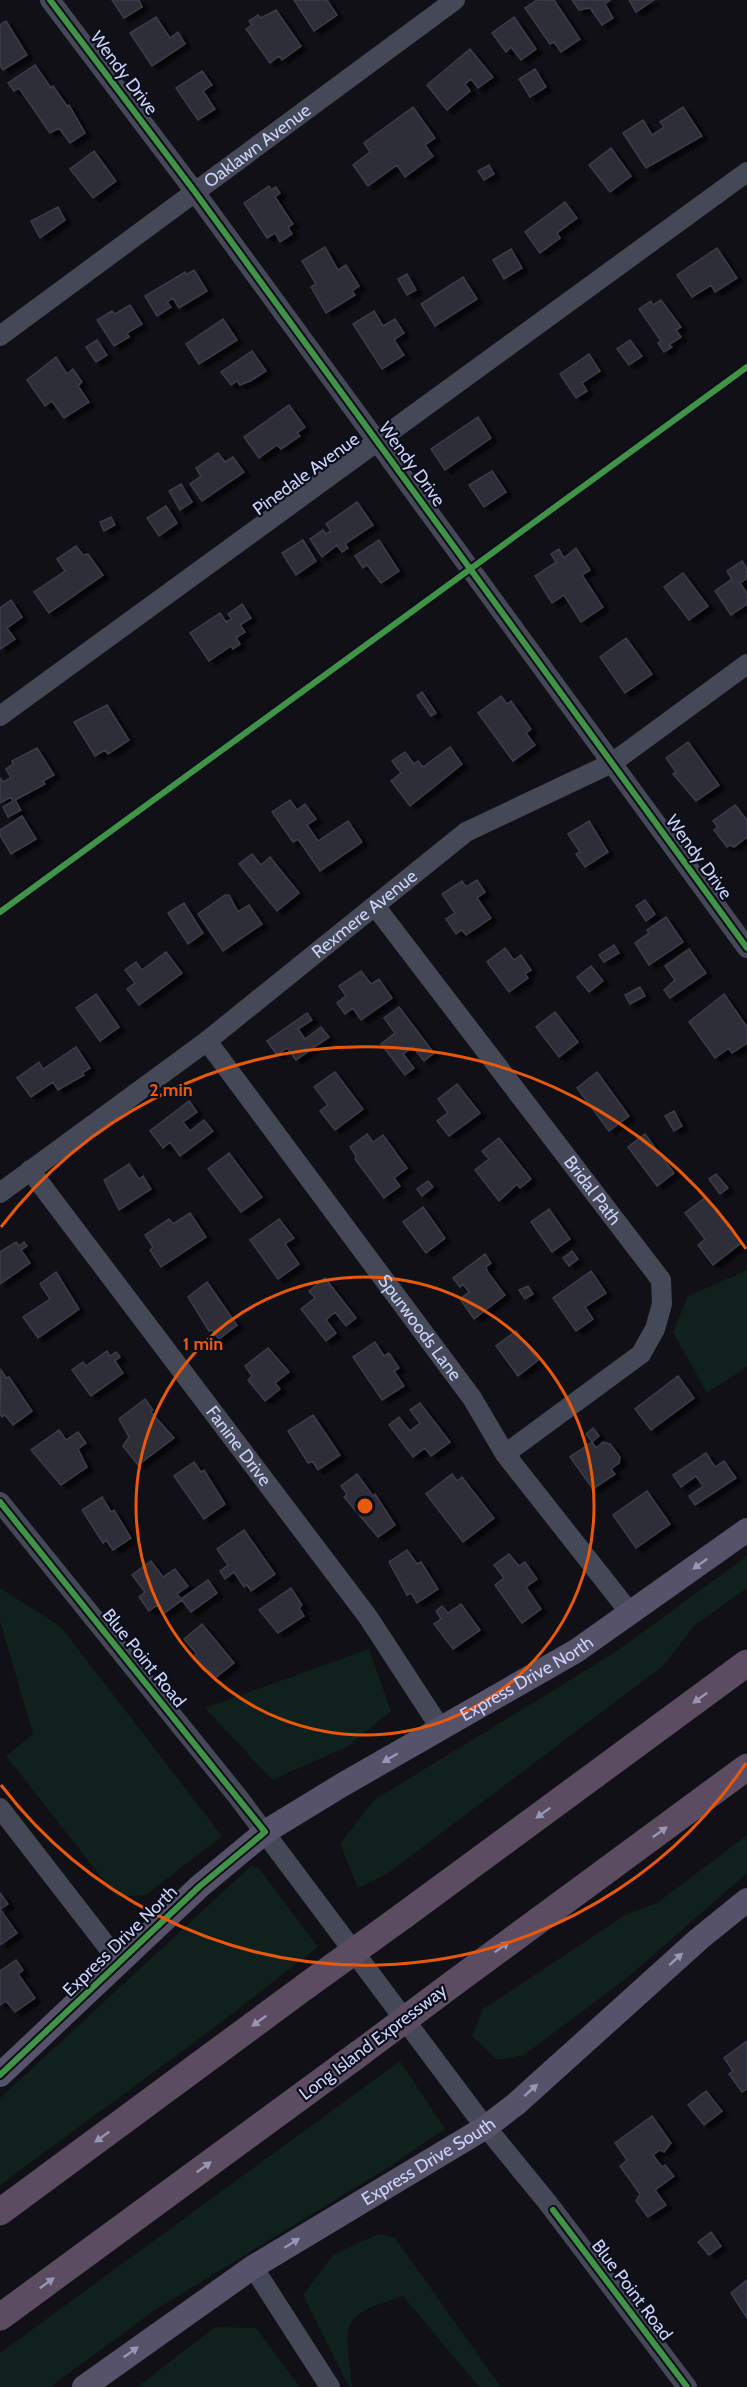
<svg xmlns="http://www.w3.org/2000/svg" width="747" height="2387" viewBox="0 0 747 2387" font-family="Cabin,sans-serif">
<style>
.green{fill:#10201c}
.building{fill:#2e2e39;stroke:#3a3c4a;stroke-width:1.5;filter:url(#shadow)}
.lines{fill:none;stroke-linecap:round;stroke-linejoin:round}
.minor{stroke:#454957;stroke-width:20}
.major{stroke:#56526a;stroke-width:24}
.highway{stroke:#5b4c61;stroke-width:27}
.highway-bridge{stroke:#5b4c61;stroke-width:27}
.cycleway-casing{stroke:#0c0e1a;stroke-width:10}
.cycleway{stroke:#419447;stroke-width:6}
.oneway{fill:#9698b9}
.oneway2{fill:#9996b5}
.ring{fill:none;stroke:#e8590c;stroke-width:3}
.labels{text-anchor:middle;stroke-width:4.5;stroke-linejoin:round;paint-order:stroke}
.street-label{font-size:18px;fill:#cbd2fa;stroke:#0c0e1a}
.centre{fill:#e8590c;stroke:#0c0e1a;stroke-width:3}
.ring-label{font-size:18px;text-anchor:middle;font-weight:bold;fill:#e8590c;stroke:#0c0e1a;stroke-width:4.5;stroke-linejoin:round;paint-order:stroke}
</style>
<defs>
<filter id="shadow"><feDropShadow dx="6" dy="4" stdDeviation="1.5" flood-color="#0009"/></filter>
</defs>
<rect width="100%" height="100%" fill="#101016"/>
<!-- green -->
<path class="green" d="M747,1270V1367L707,1393L673,1332L688,1296Z
M747,1556V1588L694,1626L663,1666L387,1874L358,1888L340,1844L374,1800L614,1653Z
M0,1588L61,1627L222,1836L146,1895L117,1897L6,1756L33,1734L0,1621Z
M369,1649L391,1711L347,1747L272,1780L205,1708Z
M747,1835V1873L627,1978L524,2055L497,2060L472,2036L483,2009L625,1915L657,1903Z
M252,1865L255,1868L258,1867L318,1947L215,2027L0,2185V2098Z
M400,2061L445,2129L389,2167L155,2310L50,2387H0V2353Z
M378,2234L395,2238L501,2387H479L403,2296C335,2318 346,2322 352,2387H349L303,2295L333,2255Z
M215,2327L256,2328L300,2387H137Z"/>
<!-- building -->
<path class="building" d="M112,0H139L142,7L124,18Z
M294,0H327L337,15L314,31Z
M537,0H554L580,39L561,52L554,42L550,44L525,8Z
M572,0H610L605,4L613,18L602,25L590,8L579,10Z
M629,0H654L636,12Z
M276,10L301,46L282,60L279,56L270,63L246,29L252,25L249,21L258,15L261,18Z
M156,17L170,38L178,32L185,44L152,66L130,33Z
M514,17L536,49L521,60L511,47L506,52L492,33Z
M6,21L27,55L3,70L0,65V25Z
M470,49L493,77L478,88L471,79L465,84L470,91L447,110L427,85Z
M35,65L51,88L53,86L67,106L69,105L85,133L70,143L59,128L50,133L19,88L14,91L8,83Z
M535,69L546,87L530,97L519,79Z
M202,71L212,85L203,91L215,109L198,120L176,88Z
M413,107L435,138L425,145L433,156L405,177L397,165L368,186L353,165L370,152L364,143Z
M683,107L702,136L646,168L623,133L643,120L652,135L664,127L660,122Z
M611,148L631,176L610,192L589,165Z
M94,151L116,181L93,198L70,169Z
M489,165L494,174L484,180L478,171Z
M269,186L271,190L276,187L280,193L275,197L293,224L288,227L292,234L280,242L275,233L267,238L244,203Z
M565,202L577,218L557,233L560,238L540,253L525,232Z
M58,207L65,220L40,238L31,221Z
M325,247L338,270L346,265L359,286L352,291L355,295L326,313L311,287L316,284L302,261Z
M717,248L737,278L715,292L711,285L692,297L677,275Z
M511,249L522,268L504,279L493,260Z
M194,270L207,291L179,308L173,298L167,302L171,307L157,316L145,296L185,272L186,275Z
M407,274L416,290L407,295L398,279Z
M463,277L477,299L435,326L421,304Z
M661,300L681,327L676,330L681,337L669,345L672,347L664,352L658,343L661,341L639,309L651,301L653,305Z
M130,305L142,324L127,333L129,337L114,346L97,320L112,311L115,314Z
M374,311L383,326L395,319L404,333L394,340L404,355L382,369L353,324Z
M223,319L237,340L199,364L186,344Z
M97,340L107,355L96,362L86,347Z
M630,340L642,356L629,365L617,349Z
M252,351L266,371L250,381L240,385L237,381L231,385L221,372Z
M589,354L600,371L582,383L587,391L576,398L560,374Z
M56,357L67,374L73,369L82,382L78,386L89,402L64,418L52,401L45,406L27,380Z
M289,405L305,427L297,433L300,436L281,449L277,445L259,458L244,437Z
M478,417L491,438L445,470L431,449Z
M218,453L225,462L233,457L244,472L202,501L190,484L201,476L196,468Z
M492,471L506,492L484,507L469,485Z
M181,484L192,502L180,510L169,491Z
M357,502L373,525L345,544L348,548L342,552L337,545L322,557L310,539L323,530L326,534L331,531L326,524Z
M166,506L177,523L159,536L147,518Z
M111,517L115,525L104,531L100,522Z
M303,540L316,561L296,575L282,553Z
M379,540L399,571L381,583L367,565L363,568L355,556Z
M76,546L83,555L88,554L103,575L49,613L34,592L65,571L57,559Z
M576,548L590,570L582,575L603,607L581,622L564,595L552,603L535,576L556,562L551,554L559,549L564,558Z
M742,561L747,569L746,579L740,583L747,593V604L731,615L715,591L732,579L727,571Z
M683,573L708,606L689,620L664,587Z
M11,600L22,617L7,628L15,639L0,649V608Z
M242,604L251,618L240,625L245,632L236,638L240,644L233,649L231,646L209,661L190,633L220,613L226,622L232,619L228,614Z
M626,638L652,674L625,693L600,657Z
M422,692L436,713L431,716L417,696Z
M501,696L507,704L511,701L531,729L526,733L535,745L513,761L478,713Z
M107,705L129,740L108,754L105,750L95,756L74,722Z
M688,742L719,785L696,801L673,774L676,772L666,758Z
M450,747L462,764L410,806L391,781L401,773L392,761L405,752L414,764L418,761L423,767Z
M37,748L54,775L43,781L45,784L15,800L21,810L8,817L3,807L13,801L11,797L0,803V778L3,782L11,778L6,769L13,764L12,761Z
M290,800L297,810L305,804L316,819L307,825L318,841L348,821L362,842L320,871L298,839L293,842L272,812Z
M735,805L747,820V837L734,847L730,845L727,847L714,830L718,827L713,821Z
M22,816L36,839L11,854L0,835V830Z
M589,821L608,852L585,867L576,854L580,852L568,834Z
M252,854L261,865L270,857L299,893L277,911L239,864Z
M477,880L485,892L477,898L491,918L466,935L462,930L456,934L446,919L455,913L442,894L462,881L466,887Z
M225,895H229L238,912L249,905L262,924L223,951L198,914Z
M645,900L655,914L646,921L636,906Z
M184,903L203,933L188,944L168,913Z
M666,917L683,942L649,965L635,943L649,933L647,930Z
M614,945L619,953L604,962L599,955Z
M505,948L514,960L521,955L531,970L525,974L528,978L509,992L487,962Z
M689,949L706,973L670,998L664,990L675,980L665,966Z
M166,952L182,973L139,1005L127,989L135,983L125,970L136,962L142,970Z
M591,966L603,981L589,992L577,977Z
M361,971L371,984L379,979L392,998L361,1020L353,1008L345,1014L337,1003L346,996L339,986Z
M640,987L645,996L630,1004L625,995Z
M96,994L119,1027L100,1041L76,1008Z
M724,994L747,1027V1043L732,1053L729,1048L715,1058L689,1022Z
M399,1007L434,1053L424,1061L413,1047L403,1054L414,1068L405,1075L381,1044L395,1033L384,1018Z
M555,1012L578,1042L559,1057L536,1027Z
M307,1013L312,1020L298,1029L305,1039L321,1027L329,1037L296,1060L287,1048L277,1055L267,1041Z
M76,1047L90,1068L82,1073L84,1075L58,1090L53,1082L31,1097L17,1078L39,1062L43,1069Z
M335,1072L363,1109L335,1130L320,1111L328,1105L314,1087Z
M597,1072L629,1116L609,1131L577,1088Z
M457,1084L480,1113L449,1136L437,1121L448,1113L438,1099Z
M189,1101L197,1112L183,1122L190,1131L204,1120L213,1131L180,1156L170,1142L163,1148L150,1131Z
M674,1111L682,1126L674,1131L665,1116Z
M367,1134L373,1142L383,1135L407,1168L394,1178L400,1186L384,1198L355,1159L356,1156L350,1147Z
M645,1134L674,1173L657,1186L628,1147Z
M499,1138L531,1179L520,1188L517,1184L499,1201L475,1170L489,1159L482,1151Z
M229,1153L262,1197L241,1212L208,1169Z
M129,1164L139,1179L143,1176L151,1189L119,1210L104,1180Z
M716,1174L728,1188L720,1194L709,1179Z
M428,1181L433,1187L422,1196L417,1189Z
M706,1197L741,1243L713,1265L698,1245L705,1239L685,1213Z
M423,1207L445,1238L426,1253L403,1222Z
M549,1209L570,1239L552,1252L531,1222Z
M190,1213L206,1237L161,1267L150,1250L153,1247L145,1235L169,1219L173,1224Z
M279,1219L294,1238L285,1244L299,1264L278,1279L250,1240Z
M16,1242L19,1246L24,1242L27,1246L21,1250L30,1263L0,1284V1252Z
M572,1251L578,1259L569,1266L563,1258Z
M485,1254L491,1263L486,1267L487,1271L505,1295L474,1319L460,1299L469,1292L463,1284L460,1287L453,1278Z
M591,1271L606,1293L585,1307L593,1319L576,1331L553,1298Z
M56,1272L79,1309L38,1338L23,1317L50,1299L40,1284Z
M325,1278L356,1318L346,1326L335,1312L326,1320L336,1333L326,1341L301,1309L315,1298L309,1291Z
M207,1282L237,1325L219,1339L212,1330L209,1331L188,1297Z
M528,1286L533,1294L525,1299L519,1290Z
M516,1331L538,1360L518,1376L496,1346Z
M375,1342L384,1356L389,1353L399,1368L394,1371L404,1386L382,1400L353,1357Z
M268,1348L289,1372L275,1383L280,1389L265,1401L248,1380L252,1376L245,1366Z
M107,1351L110,1356L116,1352L120,1357L115,1361L123,1373L91,1396L72,1370L83,1362L86,1366Z
M1,1370L6,1378L9,1377L32,1411L13,1425L5,1415L2,1417L0,1414Z
M678,1376L694,1398L651,1430L635,1409Z
M145,1399L153,1410L151,1412L174,1438L138,1465L123,1446L129,1437L119,1419Z
M420,1403L450,1442L431,1456L425,1448L413,1457L389,1425L399,1417L410,1431L420,1423L410,1410Z
M313,1415L340,1455L318,1470L313,1462L308,1463L288,1431Z
M593,1428L599,1436L592,1442L586,1434Z
M59,1430L66,1440L78,1432L86,1443L78,1449L87,1467L61,1485L31,1450Z
M592,1442L596,1448L603,1442L610,1444L620,1457L619,1463L611,1469L615,1474L593,1489L570,1457Z
M706,1453L715,1467L724,1461L736,1478L695,1505L689,1496L703,1486L696,1476L681,1487L673,1475Z
M194,1462L201,1472L204,1470L225,1504L204,1519L174,1476Z
M357,1474L373,1496L375,1494L395,1525L378,1537L344,1497L347,1494L341,1486Z
M452,1474L457,1481L462,1477L494,1518L463,1542L426,1494Z
M647,1491L670,1524L636,1548L613,1515Z
M102,1497L111,1512L114,1510L131,1538L113,1550L106,1540L103,1543L82,1510Z
M244,1530L275,1574L251,1591L247,1585L244,1587L234,1572L225,1579L220,1571L228,1565L217,1549Z
M407,1550L417,1564L421,1562L438,1589L417,1603L411,1593L407,1595L389,1562Z
M509,1554L519,1566L525,1562L537,1579L526,1587L541,1609L522,1623L495,1585L504,1578L494,1565Z
M151,1561L163,1577L175,1569L188,1586L177,1594L182,1600L163,1614L157,1605L149,1611L139,1597L145,1592L132,1575Z
M208,1580L217,1593L191,1612L181,1599Z
M291,1588L302,1605L299,1608L304,1616L278,1633L259,1610Z
M461,1604L480,1630L453,1649L434,1624L441,1619L436,1611L442,1606L448,1613Z
M202,1624L234,1663L215,1678L209,1671H205L193,1657L197,1654L184,1639Z
M0,1893L8,1904L0,1909L17,1933L0,1945Z
M16,1960L23,1970L18,1974L35,1998L15,2012L6,2001L0,2005V1971Z
M747,2041V2089L742,2092L729,2074L733,2071L724,2058Z
M706,2091L722,2111L704,2125L688,2105Z
M652,2116L671,2143L664,2152L660,2150L653,2155L662,2167L665,2165L674,2176L655,2190L666,2205L648,2217L636,2201L640,2194L620,2166L627,2160L615,2143Z
M711,2232L721,2246L709,2255L698,2242Z
M747,2280V2318L731,2293Z"/>
<g class="lines">
<!-- minor -->
<g class="minor">
<path d="M50,0L195,192L747,948"/>
<path id="s1" d="M0,336L455,0"/>
<path d="M0,716L747,172"/>
<path id="s2" d="M375,906L661,1280L662,1304L655,1329L641,1354L505,1454"/>
<path id="s3" d="M207,1041L472,1398L505,1454L631,1614"/>
<path id="s4" d="M30,1170L368,1617L441,1729"/>
<path id="s5" d="M0,1193L207,1041L466,832L612,763L747,664"/>
<path d="M0,1502L238,1797L476,2115L548,2203L687,2387"/>
<path d="M0,1808L120,1963"/>
<path d="M253,2267L330,2387"/>
</g>
<!-- major -->
<g class="major">
<path id="s6" d="M0,2075L200,1886L265,1832L342,1785L576,1651L747,1530"/>
<path id="s7" d="M84,2387L253,2267L486,2127L516,2104L699,1939L747,1900"/>
</g>
<!-- highway -->
<path class="highway" d="M403,1916L747,1663
M455,1982L747,1767
M0,2212L306,1986
M0,2317L360,2053"/>
<!-- highway-bridge -->
<path class="highway-bridge" d="M306,1986L403,1916
M360,2053L455,1982"/>
<defs>
<path id="cycleway" d="M50,0L195,192L747,948
M0,912L747,367
M0,1502L265,1832L200,1886L0,2075
M553,2210L687,2387"/>
</defs>
<!-- cycleway casing -->
<use href="#cycleway" class="cycleway-casing"/>
<!-- cycleway -->
<use href="#cycleway" class="cycleway"/>
</g>
<!-- one-way arrows -->
<defs><path id="oneway-solid" d="M-6-.8H1V-3.2L6.5 0L1 3.2V.8H-6Z" transform="scale(1.5)"/></defs>
<g class="oneway">
<use href="#oneway-solid" transform="translate(700 1564) rotate(144)"/>
<use href="#oneway-solid" transform="translate(390 1758) rotate(150)"/>
<use href="#oneway-solid" transform="translate(676 1959) rotate(-42)"/>
<use href="#oneway-solid" transform="translate(531 2090) rotate(-42)"/>
<use href="#oneway-solid" transform="translate(292 2243) rotate(-32)"/>
<use href="#oneway-solid" transform="translate(131 2352) rotate(-36)"/>
</g>
<g class="oneway2">
<use href="#oneway-solid" transform="translate(700 1698) rotate(144)"/>
<use href="#oneway-solid" transform="translate(543 1813) rotate(144)"/>
<use href="#oneway-solid" transform="translate(660 1832) rotate(-36)"/>
<use href="#oneway-solid" transform="translate(502 1947) rotate(-36)"/>
<use href="#oneway-solid" transform="translate(259 2021) rotate(144)"/>
<use href="#oneway-solid" transform="translate(102 2137) rotate(144)"/>
<use href="#oneway-solid" transform="translate(204 2167) rotate(-36)"/>
<use href="#oneway-solid" transform="translate(47 2283) rotate(-36)"/>
</g>
<!-- distance rings -->
<g class="ring">
<circle cx="365" cy="1506" r="229"/>
<path d="M746 1763A459 459 0 0 1 1 1785M1 1227A459 459 0 0 1 746 1249"/>
</g>
<g class="labels">
<!-- street labels -->
<g class="street-label">
<text transform="translate(124 73) rotate(53)" y="6">Wendy Drive</text>
<text dy="6" stroke="none"><textPath href="#s1" startOffset="320">Oaklawn Avenue</textPath></text>
<text transform="translate(412 464) rotate(54)" y="6">Wendy Drive</text>
<text transform="translate(306 474) rotate(-36)" y="6">Pinedale Avenue</text>
<text transform="translate(699 857) rotate(54)" y="6">Wendy Drive</text>
<text dy="6" stroke="none"><textPath href="#s5" startOffset="459">Rexmere Avenue</textPath></text>
<text dy="6" stroke="none"><textPath href="#s2" startOffset="358">Bridal Path</textPath></text>
<text dy="6" stroke="none"><textPath href="#s3" startOffset="357">Spurwoods Lane</textPath></text>
<text dy="6" stroke="none"><textPath href="#s4" startOffset="346">Fanine Drive</textPath></text>
<text transform="translate(144 1658) rotate(51)" y="6">Blue Point Road</text>
<text dy="6" stroke="none"><textPath href="#s6" startOffset="663">Express Drive North</textPath></text>
<text transform="translate(120 1941) rotate(-44)" y="6">Express Drive North</text>
<text transform="translate(373 2042) rotate(-37)" y="6">Long Island Expressway</text>
<text dy="6" stroke="none"><textPath href="#s7" startOffset="412">Express Drive South</textPath></text>
<text transform="translate(632 2290) rotate(53)" y="6">Blue Point Road</text>
</g>
</g>
<circle cx="365" cy="1506" r="9" class="centre"/>
<g class="ring-label">
<text x="171" y="1096">2 min</text>
<text x="203" y="1350">1 min</text>
</g>
</svg>
